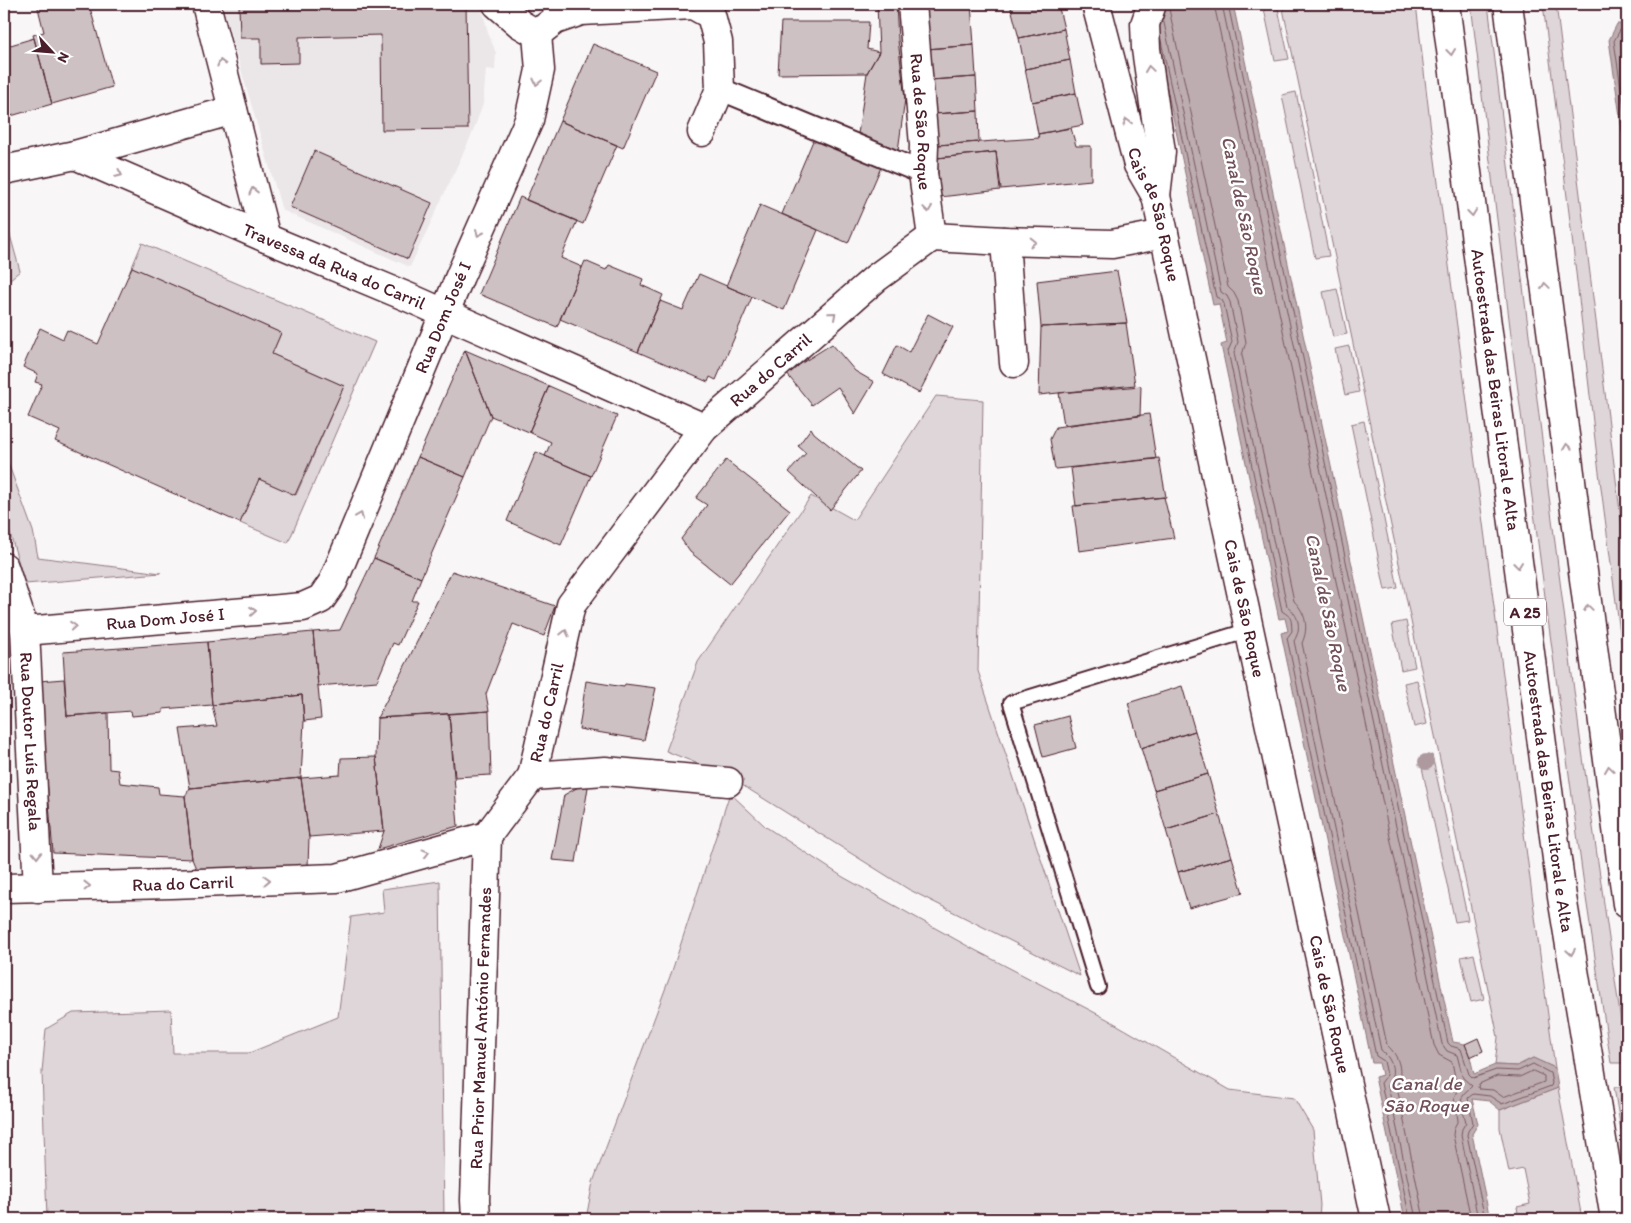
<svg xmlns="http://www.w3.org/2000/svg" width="1631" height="1223" viewBox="0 0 1631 1223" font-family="Itim,sans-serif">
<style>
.built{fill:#ebe6e8}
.green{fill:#ded6d9;stroke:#947a82}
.water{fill:#bdadb0;stroke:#8f747b}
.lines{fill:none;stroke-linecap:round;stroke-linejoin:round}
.shore{stroke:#785860;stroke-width:1}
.building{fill:#cdc1c4;stroke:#4a1f2b}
.service-casing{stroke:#4a1f2b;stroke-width:18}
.pedestrian-casing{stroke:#4a1f2b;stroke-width:25}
.minor-casing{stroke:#4a1f2b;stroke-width:31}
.motorway-casing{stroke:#4a1f2b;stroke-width:31}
.service{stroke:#fff;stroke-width:14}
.pedestrian{stroke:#fff;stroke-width:21}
.minor{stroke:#fff;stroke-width:28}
.motorway{stroke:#fff;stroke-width:28}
.tree{fill:#ad999e}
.oneway{stroke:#ae9aa0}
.labels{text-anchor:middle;stroke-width:5;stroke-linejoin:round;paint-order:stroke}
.shield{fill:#fff;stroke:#80626b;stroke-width:1}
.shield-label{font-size:16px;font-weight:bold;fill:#4a1f2b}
.street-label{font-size:18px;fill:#4a1f2b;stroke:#fff}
.water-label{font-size:19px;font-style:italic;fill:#72515a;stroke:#fff}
</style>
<rect width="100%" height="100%" fill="#f8f6f7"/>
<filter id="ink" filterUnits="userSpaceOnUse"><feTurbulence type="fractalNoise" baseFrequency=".02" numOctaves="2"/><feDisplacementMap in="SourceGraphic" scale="10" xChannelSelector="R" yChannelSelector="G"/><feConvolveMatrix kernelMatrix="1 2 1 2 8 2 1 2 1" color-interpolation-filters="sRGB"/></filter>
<g filter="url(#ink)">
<!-- built -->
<path class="built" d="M222,4H481L488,33L496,53L495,70L486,69L483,104L472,134L410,267L282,210Z"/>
<!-- green -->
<path class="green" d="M1263,4H1277L1289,59L1275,61Z
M1282,4H1416L1430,122L1555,1068L1533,1058L1517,1066L1495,1065L1498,1037Z
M1471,4H1488L1549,496L1580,737L1627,1063H1611L1583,878L1548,619L1514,360Z
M1543,4H1556L1627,567V686L1597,457L1571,229Z
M1296,92L1329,256L1315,258L1282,95Z
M5,217L20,271L4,284V218Z
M142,243L375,342L288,543L240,523L259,479L296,495L344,386L272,354L281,333L132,267Z
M1337,289L1347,334L1333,337L1323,292Z
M1349,346L1359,392L1345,395L1335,349Z
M936,396L983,400L978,671L1080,976L908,889L726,775L666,751L698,662L811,496L854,520Z
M1364,421L1398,588L1385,590L1351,424Z
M4,452L33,531L38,557L161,573L25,584L4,513Z
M1406,621L1415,667L1401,670L1392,624Z
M1417,680L1427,724L1414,727L1404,683Z
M1432,755L1468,920L1455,922L1420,758Z
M730,793L766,827L843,877L973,949L1107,1019L1230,1090L1294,1098L1313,1130L1320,1205L1319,1219H586L593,1182L672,971Z
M440,881L444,1219H47L42,1072L46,1029L73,1013L171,1010L173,1053H249L338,1017L351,917L384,912L382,889Z
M1474,954L1484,999L1471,1002L1461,957Z
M1614,1087H1627V1168Z
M1558,1088L1582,1219H1519L1517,1207L1530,1204L1523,1169L1509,1172L1500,1128V1110Z"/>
<!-- water -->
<path class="water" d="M1149,4H1233L1453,1042L1465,1044L1470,1057L1474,1074L1495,1065L1517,1066L1533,1058L1555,1068L1558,1088L1500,1110L1489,1101L1472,1099L1478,1124L1472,1134L1490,1219H1405L1375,1077L1382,1075L1379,1063H1372L1281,633L1288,631L1285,618L1279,619L1221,345L1227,343L1219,304L1213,305Z
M1617,24H1627V165L1609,40Z"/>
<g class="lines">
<!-- shore -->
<path class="shore" d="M1168,4L1228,287L1234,293L1238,301L1246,342L1242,355L1294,601C1306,613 1309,628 1302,643L1387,1045C1400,1057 1403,1072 1397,1087L1424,1219
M1214,4L1434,1045L1439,1055L1452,1062L1455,1077L1459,1085L1454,1098L1458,1120L1454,1128L1453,1135L1471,1219
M1222,4L1442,1044L1447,1051L1457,1055L1463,1078L1472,1086C1470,1089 1465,1091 1463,1095C1459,1102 1464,1114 1466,1122L1462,1129L1461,1135L1478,1219
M1228,4L1448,1043L1451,1046L1461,1049L1469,1074L1473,1078L1496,1070L1518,1071L1533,1064L1550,1073L1552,1083L1551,1086L1502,1104L1490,1096L1473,1094L1468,1098L1473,1123L1468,1131L1467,1135L1485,1219
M1163,18L1221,292L1227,296L1230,302L1238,342L1234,353L1287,606C1299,615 1302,628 1294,641L1381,1050C1393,1060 1396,1072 1388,1086L1416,1219
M1627,29L1620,30L1614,41L1627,128
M1160,36L1216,297L1222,300L1224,304L1232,342L1228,351L1282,611C1292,618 1291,617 1292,631L1287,638L1376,1056L1384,1061L1387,1075L1381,1083L1410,1219
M1627,36H1624L1621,42L1627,84
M1533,1071L1544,1076V1082L1503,1097L1493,1090L1479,1089L1478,1087L1479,1084L1497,1076L1519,1077Z"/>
</g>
<!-- building -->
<path class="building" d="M37,4H89L112,87L52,104L33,35L44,32Z
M239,4H466L468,129L382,130L381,35L299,37V63L261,64V38H240Z
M877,4H896L898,40L905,99L898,151L858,134L867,73L879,52Z
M924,4H971L974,45L927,49Z
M1010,4H1058L1064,29L1019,38Z
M781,22H869L867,49L879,52L867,73L778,74Z
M1064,29L1070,60L1025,69L1019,38Z
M34,38L52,104L4,118V47Z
M593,44L656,71L623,148L560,121Z
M974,45L976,77L930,80L927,49Z
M1070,60L1076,93L1032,102L1025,69Z
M976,77L978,111L933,114L930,80Z
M1076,93L1083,125L1038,134L1032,102Z
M978,111L979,142L937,145L933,114Z
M560,121L617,145L583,224L526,200Z
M1071,128L1076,146H1091V180L1001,189L996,152L937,158V145L1039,138L1038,134Z
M815,136L882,165L848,243L782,214Z
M314,151L432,203L408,259L290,207Z
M996,152L1000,190L940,197L937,158Z
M520,197L577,221L561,258L582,267L557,327L479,294Z
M760,205L818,230L784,310L726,286Z
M585,261L606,270L609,265L643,279L641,285L663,295L638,352L560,319Z
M132,267L281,333L272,354L344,386L295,495L259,479L240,523L55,441L60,431L28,417L42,384L35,382L38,374L23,367L40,328L63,339L67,330L98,344Z
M1117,271L1127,323L1041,327L1037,281Z
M699,274L752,297L716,380L710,377L708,382L638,352L660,301L683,310Z
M928,314L953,327L919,393L883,374L897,345L909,352Z
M1126,323L1135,385L1039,395L1041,327Z
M832,344L855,371L874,382L855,414L838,387L812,405L786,373Z
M465,350L549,386L529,432L491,416Z
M465,350L491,416L465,477L418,457Z
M549,386L617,416L591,476L545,456L551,442L529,432Z
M1141,386L1140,416L1064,425L1059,393Z
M1149,414L1156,459L1055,469L1050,439L1056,427Z
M811,428L814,433L861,471L830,510L789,472L806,453L798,446Z
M536,452L591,476L561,545L507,521Z
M418,457L465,477L421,578L374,558Z
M1159,458L1166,497L1076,506L1071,468Z
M726,460L790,510L730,584L690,552L681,539L707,505L696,498Z
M1164,497L1174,538L1079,551L1073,506Z
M374,558L421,578L412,601H418L398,645L393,643L377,681L318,686L313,632L340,630Z
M452,571L555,606L544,636L513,624L486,694L489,711L377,718L407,662Z
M313,632L321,719L304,721L302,695L212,705L207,642Z
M207,642L212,705L163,709V713L132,716L131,711L67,716L63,652Z
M64,679L67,716L108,713L109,769L118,770L120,783L158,787L159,794L185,796L192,859L53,853L39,681Z
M586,681L624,687L625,684L656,688L644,740L579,729Z
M1182,686L1195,731L1141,748L1128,703Z
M302,695L304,721L301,778L190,788L180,729L217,726L212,705Z
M489,711L491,775L455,777L449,714Z
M449,714L458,826L378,849L384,831L376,757L377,718Z
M1068,716L1076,748L1043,757L1035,725Z
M1195,731L1208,774L1154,790L1141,748Z
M376,757L384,831L309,837L301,778L340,775L341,758Z
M1208,774L1219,814L1166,830L1154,790Z
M301,778L309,837L308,866L197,871L192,859L185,796L190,788Z
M589,781L576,862L552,860L564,795Z
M1219,814L1232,857L1178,872L1166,830Z
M1232,857L1243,893L1189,908L1178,872Z
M1478,1038L1483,1051L1470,1057L1465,1044Z"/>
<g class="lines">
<defs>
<path id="service" d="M1098,987L1011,703L1250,630"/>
<path id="pedestrian" d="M720,89L923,173"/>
<g id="minor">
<path d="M206,4L266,238"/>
<path d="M497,4L520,24L537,34"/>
<path id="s1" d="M912,4L924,145L923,173L932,237"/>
<path id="s2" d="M1096,4L1138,165L1156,196L1376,1219"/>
<path d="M1152,4L1145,24L1146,49L1161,152L1156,196"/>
<path d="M537,34L555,20L581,11L693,5L711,15L718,42L720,89L702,132"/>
<path id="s3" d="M75,155L266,238L410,298L704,428"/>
<path d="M4,170L75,155L233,110"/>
<path d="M932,237L1005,241L1112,244L1164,234"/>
<path d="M1005,241L1014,363"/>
<path id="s4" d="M4,567L25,631L38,888"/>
<path id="s5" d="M25,631L303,607L321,599L333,582L460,276L529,120L540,70L537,34"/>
<path d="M532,776L605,771L728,782"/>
<path id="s6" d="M4,888L171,884L337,878L487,836L532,776L571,605L704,428L876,278L932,237"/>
<path id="s7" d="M476,1219L475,1200L487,836"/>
</g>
<g id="motorway">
<path id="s8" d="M1445,4L1562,897L1615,1219"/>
<path d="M1508,4L1627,904"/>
</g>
</defs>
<!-- service casing -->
<use href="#service" class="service-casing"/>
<!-- pedestrian casing -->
<use href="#pedestrian" class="pedestrian-casing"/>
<!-- minor casing -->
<use href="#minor" class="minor-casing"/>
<!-- motorway casing -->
<use href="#motorway" class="motorway-casing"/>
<!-- service -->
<use href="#service" class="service"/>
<!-- pedestrian -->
<use href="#pedestrian" class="pedestrian"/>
<!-- minor -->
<use href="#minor" class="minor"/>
<!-- motorway -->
<use href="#motorway" class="motorway"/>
</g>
<!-- trees -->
<circle class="tree" cx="1426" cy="762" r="8"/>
<!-- one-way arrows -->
<defs><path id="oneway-chevron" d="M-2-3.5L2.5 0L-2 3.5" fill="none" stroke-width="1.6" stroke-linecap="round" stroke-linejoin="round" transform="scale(1.25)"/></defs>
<g class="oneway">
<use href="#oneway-chevron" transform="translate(1451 52) rotate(83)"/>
<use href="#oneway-chevron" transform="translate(221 63) rotate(-104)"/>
<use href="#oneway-chevron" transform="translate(1149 69) rotate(-98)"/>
<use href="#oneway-chevron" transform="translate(537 82) rotate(103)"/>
<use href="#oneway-chevron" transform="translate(1127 122) rotate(-105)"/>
<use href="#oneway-chevron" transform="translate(119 174) rotate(24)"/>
<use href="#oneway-chevron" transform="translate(253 191) rotate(-104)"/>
<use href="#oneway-chevron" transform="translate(928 209) rotate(82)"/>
<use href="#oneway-chevron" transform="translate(1472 213) rotate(83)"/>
<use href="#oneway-chevron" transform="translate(479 233) rotate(114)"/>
<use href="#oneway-chevron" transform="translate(1033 242) rotate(1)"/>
<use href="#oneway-chevron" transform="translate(1545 286) rotate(-98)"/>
<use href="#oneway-chevron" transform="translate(833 315) rotate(-41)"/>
<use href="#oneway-chevron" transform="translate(1567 447) rotate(-98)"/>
<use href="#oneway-chevron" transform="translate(360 516) rotate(-67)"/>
<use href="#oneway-chevron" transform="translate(1518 565) rotate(83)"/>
<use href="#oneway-chevron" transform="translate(1588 608) rotate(-98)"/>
<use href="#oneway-chevron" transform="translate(253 611) rotate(-5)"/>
<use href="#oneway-chevron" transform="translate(73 626) rotate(-5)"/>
<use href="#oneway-chevron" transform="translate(565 633) rotate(-77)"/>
<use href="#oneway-chevron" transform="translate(1609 769) rotate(-98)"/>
<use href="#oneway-chevron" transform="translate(426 853) rotate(-15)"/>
<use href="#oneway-chevron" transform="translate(37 855) rotate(88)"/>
<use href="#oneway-chevron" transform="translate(267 880) rotate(-2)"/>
<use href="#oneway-chevron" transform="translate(87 886) rotate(-1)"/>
<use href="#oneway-chevron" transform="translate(1571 952) rotate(81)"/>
</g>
</g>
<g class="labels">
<!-- shield labels -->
<rect class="shield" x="1504" y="598.5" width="42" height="27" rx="4"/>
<g class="shield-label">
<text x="1525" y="618">A 25</text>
</g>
<!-- street labels -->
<g class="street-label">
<text dy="6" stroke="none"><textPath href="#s1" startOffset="118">Rua de São Roque</textPath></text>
<text dy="6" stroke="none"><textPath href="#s2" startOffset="219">Cais de São Roque</textPath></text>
<text dy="6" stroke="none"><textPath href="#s3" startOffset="282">Travessa da Rua do Carril</textPath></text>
<text dy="6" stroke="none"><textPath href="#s5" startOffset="606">Rua Dom José I</textPath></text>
<text dy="6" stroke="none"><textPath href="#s6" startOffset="1049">Rua do Carril</textPath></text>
<text dy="6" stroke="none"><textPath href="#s8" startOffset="389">Autoestrada das Beiras Litoral e Alta</textPath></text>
<text dy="6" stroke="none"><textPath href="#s2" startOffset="624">Cais de São Roque</textPath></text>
<text dy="6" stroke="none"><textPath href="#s5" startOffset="141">Rua Dom José I</textPath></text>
<text dy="6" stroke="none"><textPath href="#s6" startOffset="629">Rua do Carril</textPath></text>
<text dy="6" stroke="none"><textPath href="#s4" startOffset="178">Rua Doutor Luís Regala</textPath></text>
<text dy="6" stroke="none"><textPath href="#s8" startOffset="794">Autoestrada das Beiras Litoral e Alta</textPath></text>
<text dy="6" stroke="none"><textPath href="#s6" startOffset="179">Rua do Carril</textPath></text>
<text dy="6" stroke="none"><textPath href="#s2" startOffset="1029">Cais de São Roque</textPath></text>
<text dy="6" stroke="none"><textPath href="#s7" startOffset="191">Rua Prior Manuel António Fernandes</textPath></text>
</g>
<!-- water labels -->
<g class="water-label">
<text transform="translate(1245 215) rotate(78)" y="7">Canal de São Roque</text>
<text transform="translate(1329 612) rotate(78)" y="7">Canal de São Roque</text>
<text x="1426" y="1090">Canal de<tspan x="1426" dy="22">São Roque</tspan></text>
</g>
</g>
<!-- margin -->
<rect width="1631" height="1223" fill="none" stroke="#fff" stroke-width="20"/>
<rect x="10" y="10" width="1611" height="1203" fill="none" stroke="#4a1f2b" stroke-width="2" filter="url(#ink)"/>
<!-- north arrow -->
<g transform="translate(52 52) rotate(116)" stroke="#ffffff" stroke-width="4" paint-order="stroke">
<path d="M0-4L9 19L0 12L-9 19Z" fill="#4a1f2b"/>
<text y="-8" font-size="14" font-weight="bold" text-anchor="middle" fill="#4a1f2b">N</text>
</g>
</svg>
